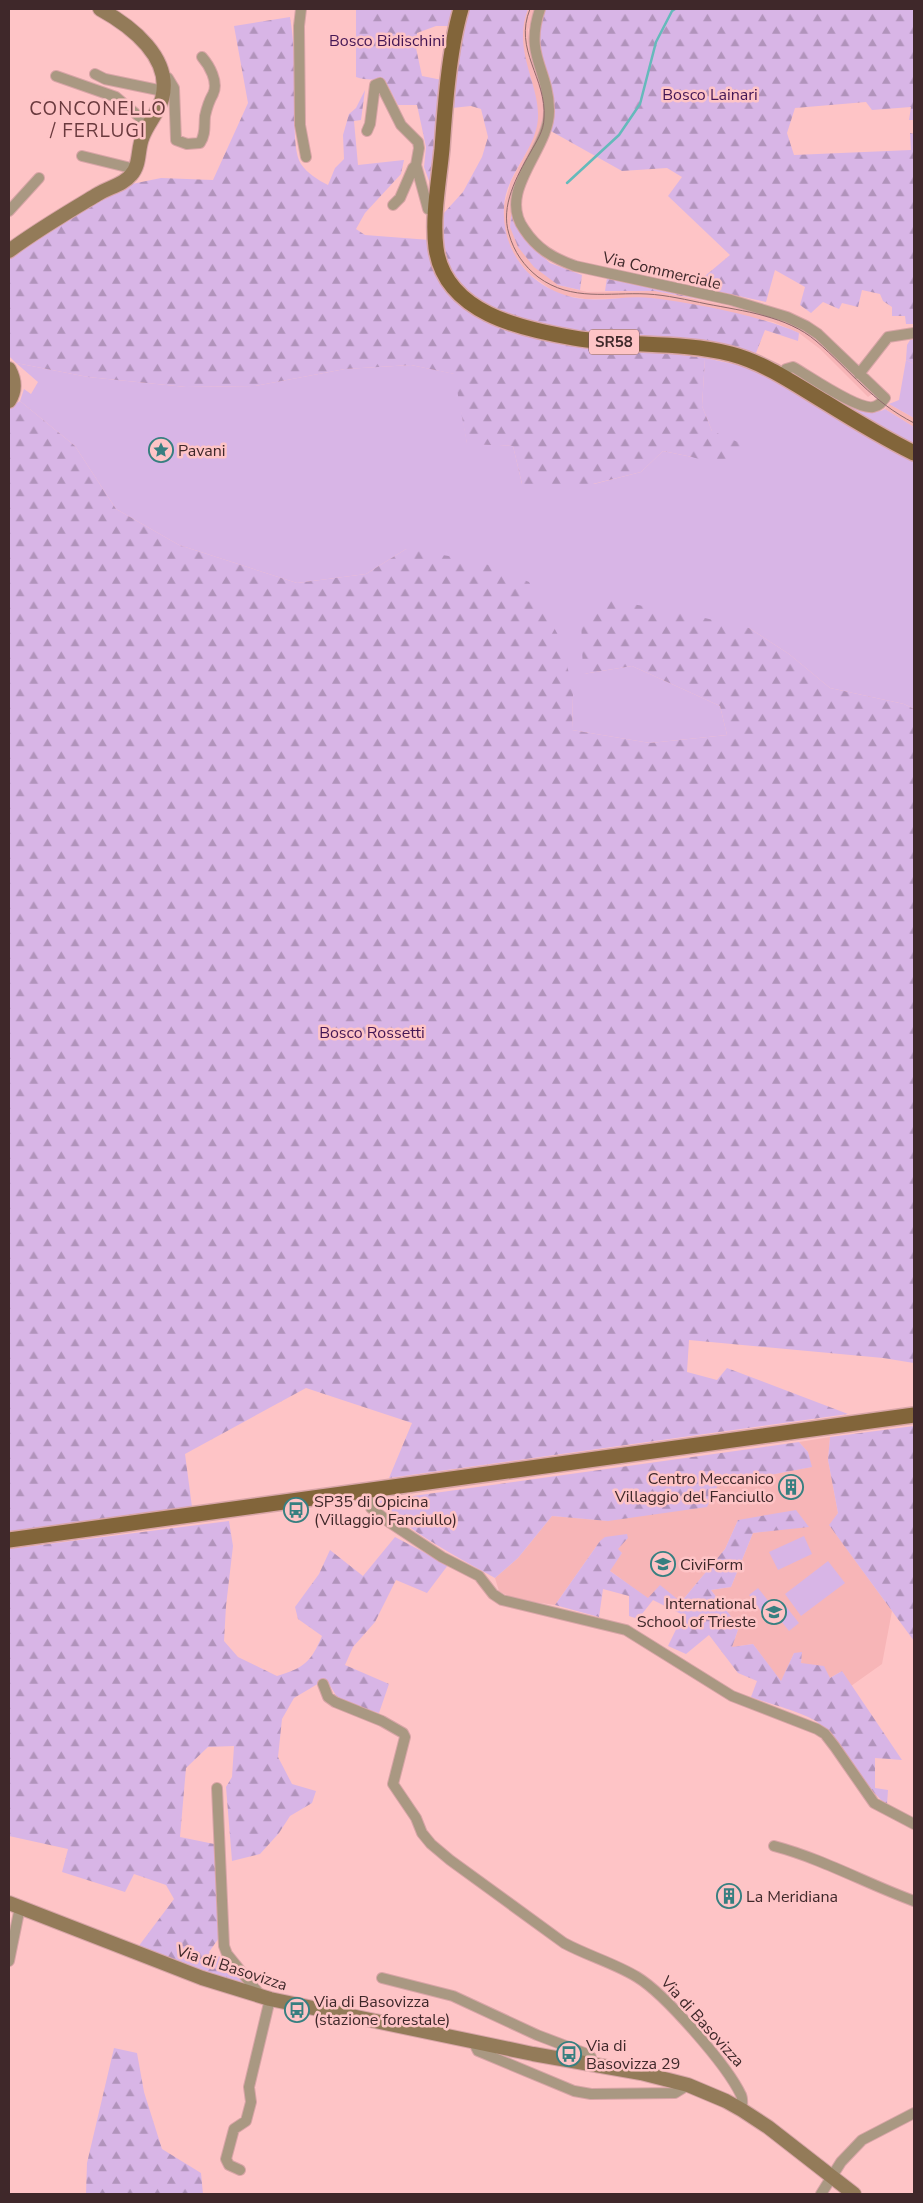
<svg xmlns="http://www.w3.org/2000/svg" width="923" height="2203" viewBox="0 0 923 2203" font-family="'Nunito Sans',sans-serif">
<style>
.built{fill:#f7b5b7}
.green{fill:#d8b5e6}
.forest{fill:url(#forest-firs)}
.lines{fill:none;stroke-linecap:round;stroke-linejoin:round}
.stream{stroke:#65babb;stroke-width:2.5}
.street-casing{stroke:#d8a5a7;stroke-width:12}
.secondary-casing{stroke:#d8a5a7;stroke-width:16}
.primary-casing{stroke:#d8a5a7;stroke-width:18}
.street{stroke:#a99882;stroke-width:10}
.secondary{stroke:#937b59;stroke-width:14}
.primary{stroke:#82653a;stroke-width:15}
.tram{stroke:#906a6c;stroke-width:1}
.labels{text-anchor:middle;stroke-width:5;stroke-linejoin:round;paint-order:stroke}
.shield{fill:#fec4c6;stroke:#785759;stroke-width:1}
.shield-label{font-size:15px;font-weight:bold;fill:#3f282a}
.park-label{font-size:16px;fill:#441654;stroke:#fec4c6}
.street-label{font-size:16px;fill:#3f282a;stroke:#fec4c6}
.poi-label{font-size:16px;fill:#3f282a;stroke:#fec4c6;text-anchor:start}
.quarter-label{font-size:19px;letter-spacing:1px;fill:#6a3a3e;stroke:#fec4c6}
</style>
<defs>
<pattern id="forest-firs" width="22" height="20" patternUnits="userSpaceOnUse" patternTransform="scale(1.25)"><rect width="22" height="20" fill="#d8b5e6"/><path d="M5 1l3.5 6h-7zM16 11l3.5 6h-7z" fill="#b193bb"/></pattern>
</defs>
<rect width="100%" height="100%" fill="#fec4c6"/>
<!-- built -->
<path class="built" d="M528,9H536L528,30L530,47L545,97L546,123L516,189L512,205L510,227L558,285L587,292L655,291L773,315L796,324L817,337L875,392L868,397L820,349L799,333L773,322L651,298L585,299L557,294L528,273L510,250L504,227V205L511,181L528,149L526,61L522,42V23Z
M889,404L914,418V427L885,409Z
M830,1437L828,1460L838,1513L830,1526L892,1611L882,1664L851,1686L842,1671L830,1678L801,1663L802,1653H794L781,1682L753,1644L732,1647L739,1627L711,1590L731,1587L753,1533L768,1531L738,1520L725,1549L681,1602L648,1599L609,1570L622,1553L617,1549L627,1538L600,1541L555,1605L513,1599L499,1591L495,1578L518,1558L552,1516L608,1521L718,1485L811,1467L808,1452L799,1442Z"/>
<!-- green -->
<path class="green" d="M705,358L743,366L792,389L914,459V709L904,704L830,688L789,654L749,628L583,674L632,666L720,706L727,735L650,743L572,730L573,695L406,549L366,574L297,583L179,545L116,509L75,446L20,401L24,389L31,394L38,382L16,363L88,377L186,387L255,386L345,369L411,365L455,374L467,443L513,446L522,484H594L641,472L663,451L692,457L712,431L702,406Z
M906,360L914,364V418L889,404L899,400Z
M791,373C813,381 863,422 885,409L914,427V445Z
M804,1536L812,1554L778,1570L769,1552Z
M828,1561L845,1583L801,1616L785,1594Z
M758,1588L773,1607L763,1614L749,1595Z
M784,1604L799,1623L789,1631L774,1612Z"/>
<!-- forest -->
<path class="forest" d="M356,9H456L452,26H436L417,33L416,48L422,76L442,80L433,192L424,167L426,147L417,105H398L386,82C375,78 367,81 356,77Z
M468,9H528C510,55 547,92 536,130C529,156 505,179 504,207C501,255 536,294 584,299C607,301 630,295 652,298C698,304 758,315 799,333L798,341L765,330L756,353L722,344L571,331L500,315L475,299L458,282L449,265L442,238L443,214L463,192L482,157L488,137L481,109L471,106L452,108L461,34Z
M545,9H914V120H909L911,107L872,110L866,102L795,108L787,133L794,155L911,150L910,133L914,134V324H906L905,316H892V307L883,301L880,294L862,290L858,307L842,303L839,309L823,302L811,313L800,305L805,287L775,270L766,302L693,286L730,255L668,196L682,177L667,168L622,171L549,130L538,38Z
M290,17C294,41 295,66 295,91C295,107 292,151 301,164C307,173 318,180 328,185L335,168L344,159L343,135L349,114L356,108L365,90L361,120L354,121L358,165L404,160L401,174L365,213L356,229L365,235L430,240L457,300L474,315L502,327L649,351L705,358L702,406L712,431L745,445L724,467L692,457L663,451L641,472L593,484H522L513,446L467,444L454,374L411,365L345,369L255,386L186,387L88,377L16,363L9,356V255L122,186L161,178L213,180L248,103L234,26Z
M512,205L514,223L527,242L550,263L582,275L580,290L558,285L534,267L518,247L510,227Z
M607,278L708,301L655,291H605Z
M914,339V364L906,360L907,345L910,340Z
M20,401L75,446L116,509L179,545L297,583L366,574L406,549L479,561L529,582L563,644L573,695L572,730L650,743L727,735L720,706L632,666L583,674L581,618L609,600L678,612L749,628L789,654L830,688L904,704L914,709V1363L883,1358L689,1340L687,1372L717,1380L727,1368L848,1414L389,1478L412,1423L306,1388L185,1454L192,1507L9,1532V408Z
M914,1426V1641L829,1525L838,1513L828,1460L830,1437Z
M799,1442L808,1452L812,1467L718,1485L707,1507L608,1521L552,1516L518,1558L495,1578C453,1555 412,1533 377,1501Z
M796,1510L809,1527L753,1533L731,1587L711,1590L739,1627L732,1647L753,1644L781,1681L794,1653L802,1652L801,1663L824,1666L830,1678L842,1671L902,1760L875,1758V1788L888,1790L887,1805C859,1783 847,1745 820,1724C806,1713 769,1704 751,1697L757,1681L738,1673L709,1635L686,1654L668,1646L683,1615L653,1600L638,1619L629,1616V1596L603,1589L599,1617L555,1605L600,1541L605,1537L627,1534L628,1538L618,1549L622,1553L610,1571L648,1598L660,1585L681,1602L725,1549L738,1520Z
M229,1521L233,1546L226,1606L224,1641L238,1657L277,1676C304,1668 311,1662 322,1636L298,1619L295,1607L319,1574L330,1550L363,1576L395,1537L448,1565L427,1593L396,1580L375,1622L353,1647L345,1665L389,1684L379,1713L352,1705L337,1697L326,1679L294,1698L282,1719L278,1757L292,1784L316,1791L312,1803L290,1816L279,1833L260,1854L232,1861L226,1787L232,1777L234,1746L208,1747L186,1768L180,1837L214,1844L221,1935L209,1952L225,1959L247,1986L138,1947L174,1899L166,1885L134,1874L125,1892L62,1872L68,1849L9,1836V1549Z
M114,2048L137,2053L144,2092L162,2149L201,2173L203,2194H86L87,2163Z"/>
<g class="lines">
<!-- stream -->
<path class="stream" d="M567,183L619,135L640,104L656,42L672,11L675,9"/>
<defs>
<path id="street" d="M301,9L299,26L300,125L306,157
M540,9C524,56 548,68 549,109C551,149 496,190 524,229C537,249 553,258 575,266L731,300L787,317L806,326L818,334L885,398C882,402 879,406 873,407C857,410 809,376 793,367L786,369L782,376
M95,74L105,79L163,91
M56,76L116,97L149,125
M163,77L168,78L174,88L176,140L187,144L200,143C206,134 204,126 205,116C207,107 209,101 213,94C219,82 209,65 202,57
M367,131L370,124L375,85L380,83L401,125L418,142L419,148L416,165L428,209H436
M82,156L135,169
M393,205L400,198L413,168L416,165
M9,211L39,178
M859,374L888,337L914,333
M365,1491L371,1508L389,1522L442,1557L479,1576L493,1594L502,1600L626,1630L732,1696L817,1729L825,1734L835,1747L874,1803L914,1824
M323,1684L328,1697L335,1702L382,1721L403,1733L405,1737L393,1784L416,1818L422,1833L431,1844L450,1860L564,1943C588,1956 614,1963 637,1977C665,1994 727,2065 741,2095C743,2099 742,2104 742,2110
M217,1788L224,1946L227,1954L261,1996
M774,1846C823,1859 867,1884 914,1901
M9,1961L20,1907
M382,1978L453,1996L537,2035L587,2054L591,2057V2064
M473,2041L478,2051L574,2091L591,2094L675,2093L688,2085
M240,2170L229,2165L226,2159L234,2129L246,2121L251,2102L249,2087L270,1999
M821,2194L841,2162L862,2140L914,2113"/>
<path id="secondary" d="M9,251C37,230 68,212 98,194C109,187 123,185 131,175C141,164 137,149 143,136C148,123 158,113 162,99C173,58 131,26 100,9
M9,369C15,380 16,390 9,401
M9,1903L202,1978L270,1999L533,2054L641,2073L688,2085L726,2101L742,2110L768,2127L854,2194"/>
<path id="primary" d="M461,9C449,50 445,106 442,149C439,181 432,216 436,248C445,313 521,329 574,338C626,347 680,341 731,354C765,363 795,384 825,402C854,420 884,438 914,453
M9,1540L914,1415"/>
</defs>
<!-- street casing -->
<use href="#street" class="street-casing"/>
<!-- secondary casing -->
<use href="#secondary" class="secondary-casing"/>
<!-- primary casing -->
<use href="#primary" class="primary-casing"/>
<!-- street -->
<use href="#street" class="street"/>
<!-- secondary -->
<use href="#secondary" class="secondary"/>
<!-- primary -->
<use href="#primary" class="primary"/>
<!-- tram -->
<path class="tram" d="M530,9C513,50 547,78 544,118C544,131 536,142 530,153C517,176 500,206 509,234C514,252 524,266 538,277C572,302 609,292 647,294C667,295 687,300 707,304C743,311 787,316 816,341C851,371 871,401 914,423"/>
</g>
<!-- icons -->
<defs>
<symbol id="sight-ring" viewBox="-11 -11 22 22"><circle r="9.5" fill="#fec4c6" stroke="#377f80" stroke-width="1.5"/><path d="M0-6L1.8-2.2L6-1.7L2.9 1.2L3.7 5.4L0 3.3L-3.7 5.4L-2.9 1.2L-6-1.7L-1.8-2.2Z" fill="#377f80"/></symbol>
<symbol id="building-ring" viewBox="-11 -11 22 22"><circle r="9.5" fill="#fec4c6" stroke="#377f80" stroke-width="1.5"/><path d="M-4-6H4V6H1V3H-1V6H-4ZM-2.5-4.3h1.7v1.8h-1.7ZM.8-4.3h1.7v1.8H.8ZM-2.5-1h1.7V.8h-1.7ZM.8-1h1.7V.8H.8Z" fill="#377f80"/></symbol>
<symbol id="bus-ring" viewBox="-11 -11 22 22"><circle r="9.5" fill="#fec4c6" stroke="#377f80" stroke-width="1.5"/><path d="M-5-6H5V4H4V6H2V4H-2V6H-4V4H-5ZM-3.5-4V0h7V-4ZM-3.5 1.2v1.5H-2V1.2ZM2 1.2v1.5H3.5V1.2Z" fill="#377f80"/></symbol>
<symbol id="school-ring" viewBox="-11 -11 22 22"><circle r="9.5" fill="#fec4c6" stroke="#377f80" stroke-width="1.5"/><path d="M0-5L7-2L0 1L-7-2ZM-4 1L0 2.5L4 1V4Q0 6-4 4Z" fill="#377f80"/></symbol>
</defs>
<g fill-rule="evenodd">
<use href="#sight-ring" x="147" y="436" width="28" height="28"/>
<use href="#building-ring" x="777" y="1473" width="28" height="28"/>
<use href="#bus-ring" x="282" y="1496" width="28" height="28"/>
<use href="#school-ring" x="649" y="1550" width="28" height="28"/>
<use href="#school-ring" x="760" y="1598" width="28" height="28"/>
<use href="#building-ring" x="715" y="1882" width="28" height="28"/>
<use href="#bus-ring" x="283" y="1996" width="28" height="28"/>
<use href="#bus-ring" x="555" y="2040" width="28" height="28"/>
</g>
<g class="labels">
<!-- shield labels -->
<rect class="shield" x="589" y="329.5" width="50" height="25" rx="4"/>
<g class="shield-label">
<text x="614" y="347">SR58</text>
</g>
<!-- park labels -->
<g class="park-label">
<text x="387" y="46">Bosco Bidischini</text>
<text x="710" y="100">Bosco Lainari</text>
<text x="372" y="1038">Bosco Rossetti</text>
</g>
<!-- street labels -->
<g class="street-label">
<text transform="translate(662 270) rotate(13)" y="6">Via Commerciale</text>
<text transform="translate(232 1967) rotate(18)" y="6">Via di Basovizza</text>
<text transform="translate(703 2021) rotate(48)" y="6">Via di Basovizza</text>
</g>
<!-- poi labels -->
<g class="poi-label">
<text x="178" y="456">Pavani</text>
<text x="774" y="1484" text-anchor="end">Centro Meccanico<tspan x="774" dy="18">Villaggio del Fanciullo</tspan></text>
<text x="314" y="1507">SP35 di Opicina<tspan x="314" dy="18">(Villaggio Fanciullo)</tspan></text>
<text x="680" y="1570">CiviForm</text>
<text x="756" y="1609" text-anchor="end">International<tspan x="756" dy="18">School of Trieste</tspan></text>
<text x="746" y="1902">La Meridiana</text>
<text x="314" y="2007">Via di Basovizza<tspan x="314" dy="18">(stazione forestale)</tspan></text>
<text x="586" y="2051">Via di<tspan x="586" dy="18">Basovizza 29</tspan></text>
</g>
<!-- quarter labels -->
<g class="quarter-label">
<text x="98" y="115">CONCONELLO<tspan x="98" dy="22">/ FERLUGI</tspan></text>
</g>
</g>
<!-- border -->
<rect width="923" height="2203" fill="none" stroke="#3f282a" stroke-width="20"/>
</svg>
